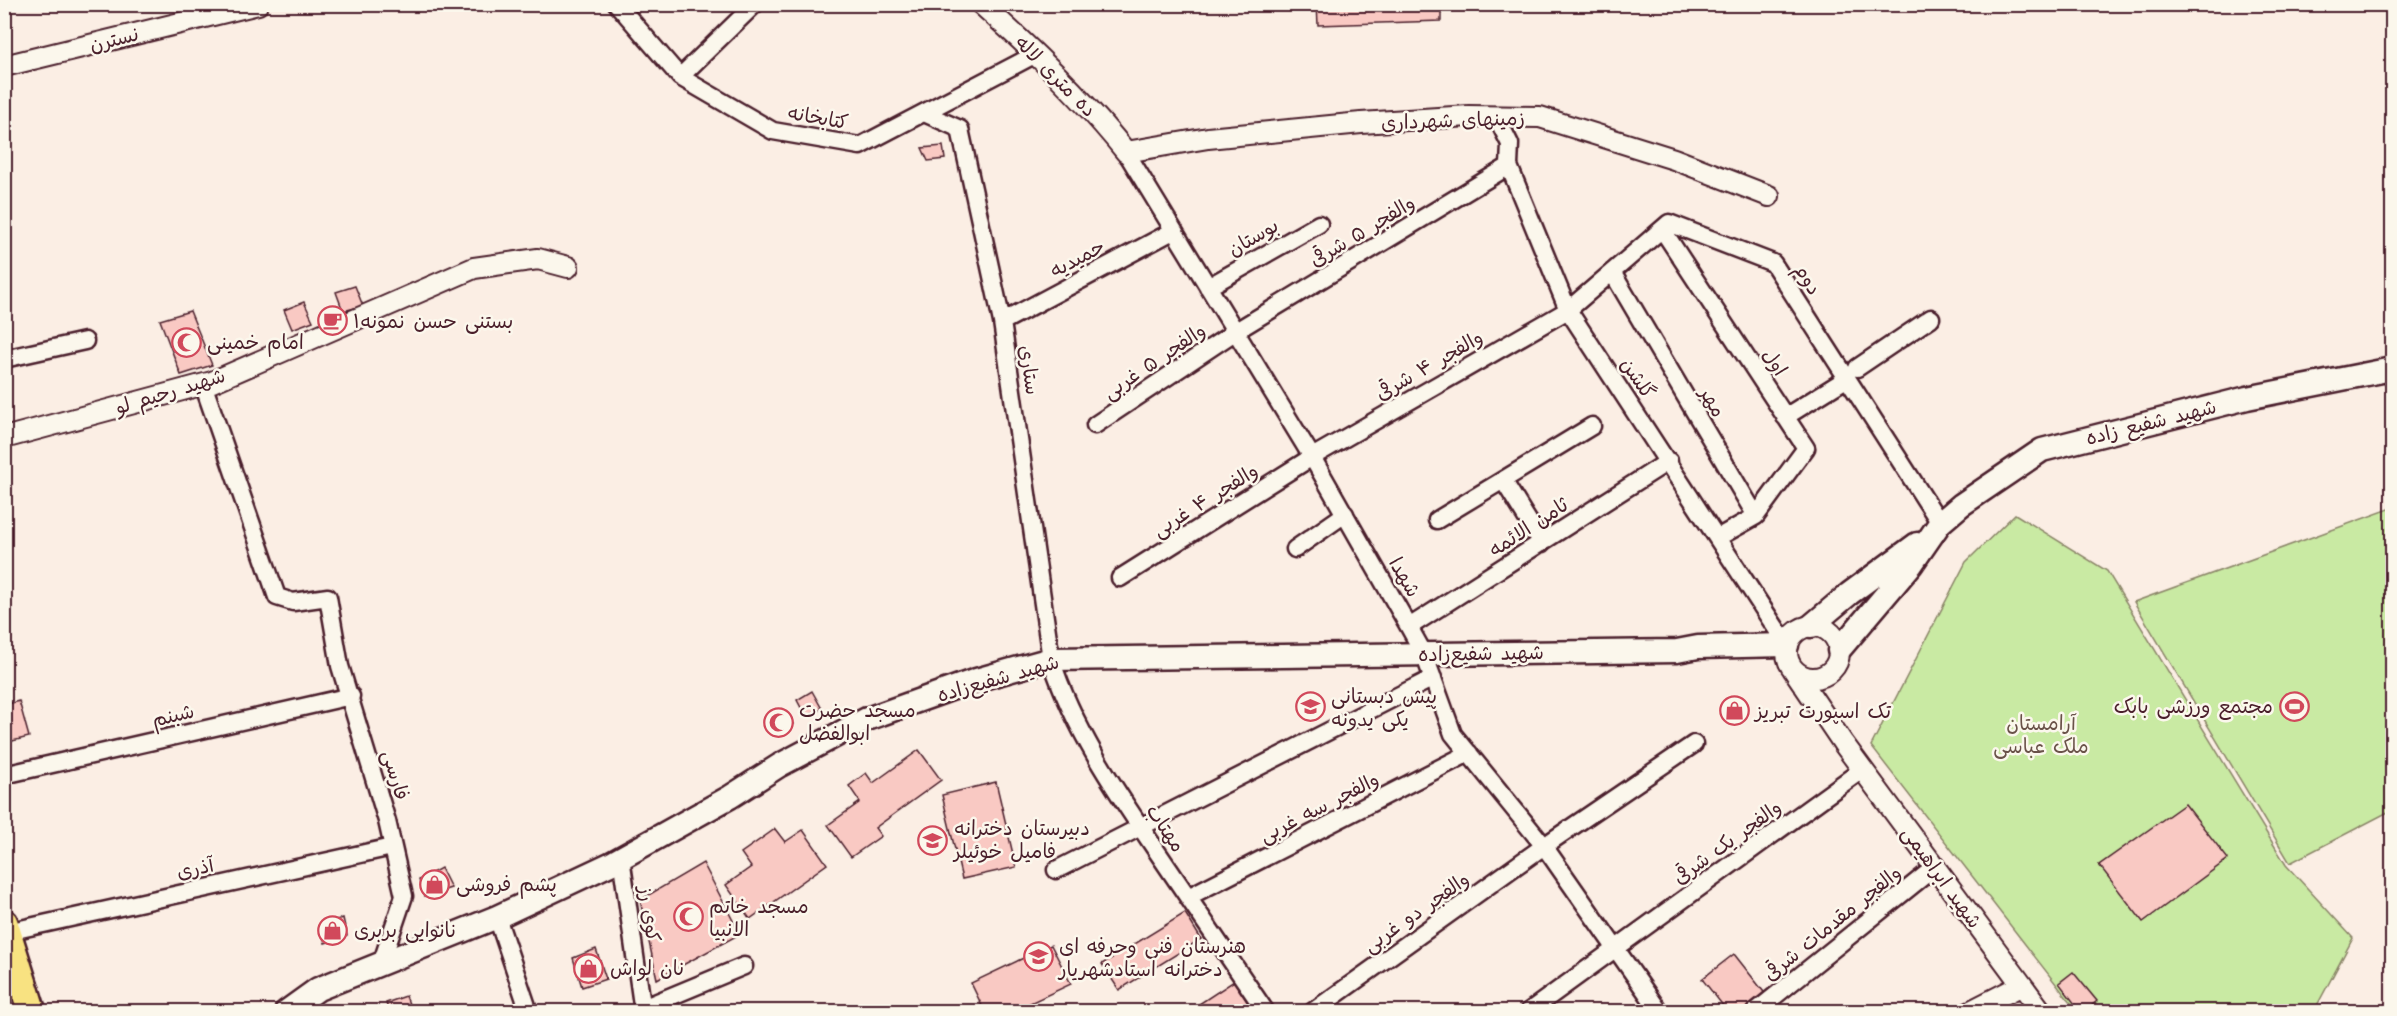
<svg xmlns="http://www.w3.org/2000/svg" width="2397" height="1016" viewBox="0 0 2397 1016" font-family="Kalam,'Playpen Sans Arabic',sans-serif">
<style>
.green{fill:#c9eaa3;stroke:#8a8467;stroke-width:1.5}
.building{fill:#f9c9c3;stroke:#4a1f2b;stroke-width:1.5}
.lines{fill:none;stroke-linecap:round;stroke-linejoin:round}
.minor-casing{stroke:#4a1f2b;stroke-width:21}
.tertiary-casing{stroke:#4a1f2b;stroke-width:24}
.secondary-casing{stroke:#4a1f2b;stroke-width:27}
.trunk-casing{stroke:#4a1f2b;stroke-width:32}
.minor{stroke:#fbf7ec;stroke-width:16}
.tertiary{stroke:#fbf7ec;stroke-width:20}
.secondary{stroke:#fbf7ec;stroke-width:22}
.trunk{stroke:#f8e281;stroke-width:27}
.labels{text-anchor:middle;stroke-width:5;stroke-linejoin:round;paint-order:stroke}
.street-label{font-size:20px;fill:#4a1f2b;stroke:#fbf7ec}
.poi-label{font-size:20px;fill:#4a1f2b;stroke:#fbf7ec;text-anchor:start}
.park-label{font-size:20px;fill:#6a5249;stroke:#fbf7ec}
</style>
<rect width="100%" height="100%" fill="#fbeee4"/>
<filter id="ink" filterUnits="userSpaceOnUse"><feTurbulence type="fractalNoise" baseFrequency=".0167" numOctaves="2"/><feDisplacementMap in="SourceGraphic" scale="12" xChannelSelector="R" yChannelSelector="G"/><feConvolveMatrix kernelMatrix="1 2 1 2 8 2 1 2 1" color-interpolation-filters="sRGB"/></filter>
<g filter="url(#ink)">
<!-- green -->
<path class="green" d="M2392,508V810L2290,863L2134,602Z
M2015,514L2107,571L2286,865L2353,938L2314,1011H2077L1871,746L1966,562Z"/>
<!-- building -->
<path class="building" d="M1317,4H1441V21L1318,25Z
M943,146L945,159L928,161L922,148Z
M355,286L363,306L343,311L336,292Z
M304,302L313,321L292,329L284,310Z
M190,311L212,365L181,375L160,320Z
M812,691L822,709L806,717L797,700Z
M19,701L29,737L4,743V705Z
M782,709L793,724L776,735L771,734L763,721Z
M919,750L941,780L875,828L881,836L851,857L828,825L860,802L849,786L866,773L873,783Z
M996,782L1016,867L962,879L942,795Z
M2185,804L2228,859L2143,922L2099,865Z
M775,829L785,842L803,830L827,864L750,919L726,885L751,867L741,853Z
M703,863L740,934L657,979L640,900Z
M441,868L451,888L425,896L419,880Z
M1185,913L1201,939L1119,990L1102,964Z
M343,918L347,936L325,943L320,925Z
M1051,945L1071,984L1011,1012H985L971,983Z
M596,949L606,979L582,987L573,958Z
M1734,954L1767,996L1748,1012H1728L1702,979Z
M2073,972L2097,1001L2084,1012H2081L2059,983Z
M1234,981L1252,1009L1248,1012H1200L1196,1006Z
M406,996L412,1012H389L386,1003Z"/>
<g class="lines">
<defs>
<path id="minor" d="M617,4L680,77L773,131L860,146L1036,54
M680,77L755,4
M924,113L960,129L1002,322L1051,659C1074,730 1116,791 1158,853C1194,906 1230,959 1266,1012
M1496,116L1510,144L1509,166L1568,310L1787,645
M1126,152L1312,457L1409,627L1424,654L1453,734L1544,846L1660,1012
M1662,229L1806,448L1756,516
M1612,272L1756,516L1717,538
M1208,287L1319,224
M1002,322L1173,231
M4,359L85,341
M1857,368L1931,318
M203,384L277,597L293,602L328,597L340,666L387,821L404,896L381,964
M1785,417L1846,379
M1095,425L1236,331L1509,166
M1503,480L1542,543
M1437,520L1592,426
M1295,549L1345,514
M1120,578L1312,457L1568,310L1669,223L1773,263L1940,523
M1409,627L1669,461
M4,775L351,696
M621,857L643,1012
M1056,870L1433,678
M1188,897L1469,753
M497,917L529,1012
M7,932L392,847
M643,1008L744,966
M1312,1012L1544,846L1694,744
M1528,1012L1863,769
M1755,1012L1935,867"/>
<path id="tertiary" d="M981,4C1033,50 1083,98 1126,152L1208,138L1361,123L1469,116L1540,117L1674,159L1769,196
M4,66L258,4
M4,438L212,382L474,268L538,259L568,267
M1787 652a26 26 0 1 1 52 0a26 26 0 1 1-52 0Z
M1793,669L1843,743L2042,1012
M1969,1012L2022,985"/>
<path id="secondary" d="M1811,626L1849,594L1917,544
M1839,650L1911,565L1940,523L1961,505L2042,450L2247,398L2392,369
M286,1012L318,989L497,917L610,864L730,797L780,765L867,719L976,680L1051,659L1677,651L1698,647L1787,645"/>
<path id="trunk" d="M4,923L32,1012"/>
</defs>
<!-- minor casing -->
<use href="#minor" class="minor-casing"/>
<!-- tertiary casing -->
<use href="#tertiary" class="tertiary-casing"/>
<!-- secondary casing -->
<use href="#secondary" class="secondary-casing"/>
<!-- trunk casing -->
<use href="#trunk" class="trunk-casing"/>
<!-- minor -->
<use href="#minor" class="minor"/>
<!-- tertiary -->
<use href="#tertiary" class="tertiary"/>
<!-- secondary -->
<use href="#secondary" class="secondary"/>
<!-- trunk -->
<use href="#trunk" class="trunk"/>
</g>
</g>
<!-- icons -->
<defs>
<symbol id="cafe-ring" viewBox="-11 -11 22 22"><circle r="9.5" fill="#fbf7ec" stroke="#d1495b" stroke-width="1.5"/><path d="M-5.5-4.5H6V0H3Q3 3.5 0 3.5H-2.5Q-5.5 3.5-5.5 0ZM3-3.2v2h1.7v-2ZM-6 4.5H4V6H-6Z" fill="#d1495b"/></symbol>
<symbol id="mosque-ring" viewBox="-11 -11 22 22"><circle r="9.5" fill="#fbf7ec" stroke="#d1495b" stroke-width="1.5"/><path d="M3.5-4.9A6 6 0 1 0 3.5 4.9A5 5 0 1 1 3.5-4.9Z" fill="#d1495b"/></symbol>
<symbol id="stadium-ring" viewBox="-11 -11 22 22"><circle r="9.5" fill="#fbf7ec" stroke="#d1495b" stroke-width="1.5"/><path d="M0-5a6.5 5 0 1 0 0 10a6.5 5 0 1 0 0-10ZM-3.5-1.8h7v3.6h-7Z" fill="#d1495b"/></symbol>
<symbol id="school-ring" viewBox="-11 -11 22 22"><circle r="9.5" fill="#fbf7ec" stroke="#d1495b" stroke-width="1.5"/><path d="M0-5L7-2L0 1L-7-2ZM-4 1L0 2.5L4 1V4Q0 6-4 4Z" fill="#d1495b"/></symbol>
<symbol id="shop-ring" viewBox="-11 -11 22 22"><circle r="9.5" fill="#fbf7ec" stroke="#d1495b" stroke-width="1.5"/><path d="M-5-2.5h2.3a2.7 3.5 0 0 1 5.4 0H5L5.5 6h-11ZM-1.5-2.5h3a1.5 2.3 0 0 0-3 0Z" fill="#d1495b"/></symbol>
</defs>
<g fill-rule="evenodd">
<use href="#cafe-ring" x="316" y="304" width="33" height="33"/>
<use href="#mosque-ring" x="170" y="326" width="33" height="33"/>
<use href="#stadium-ring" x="2278" y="690" width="33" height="33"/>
<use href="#school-ring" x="1294" y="690" width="33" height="33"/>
<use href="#shop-ring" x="1718" y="694" width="33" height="33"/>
<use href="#mosque-ring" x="762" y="706" width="33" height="33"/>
<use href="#school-ring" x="916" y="824" width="33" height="33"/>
<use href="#shop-ring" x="418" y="868" width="33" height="33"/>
<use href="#mosque-ring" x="672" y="900" width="33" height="33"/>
<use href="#shop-ring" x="316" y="914" width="33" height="33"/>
<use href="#school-ring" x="1022" y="940" width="33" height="33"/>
<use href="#shop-ring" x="572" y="952" width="33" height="33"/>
</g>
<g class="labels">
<!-- street labels -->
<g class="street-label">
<text transform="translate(114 39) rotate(-14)" y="7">نسترن</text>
<text transform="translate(1056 76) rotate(45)" y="7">ده متری لاله</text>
<text transform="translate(818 117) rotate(10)" y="7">کتابخانه</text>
<text transform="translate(1453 120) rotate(-2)" y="7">زمینهای شهرداری</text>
<text transform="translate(1362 231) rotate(-31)" y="7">والفجر ۵ شرقی</text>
<text transform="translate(1253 237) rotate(-30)" y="7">بوستان</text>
<text transform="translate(1077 258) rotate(-28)" y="7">حمیدیه</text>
<text transform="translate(1808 279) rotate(58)" y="7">دوم</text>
<text transform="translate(1154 361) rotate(-34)" y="7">والفجر ۵ غربی</text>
<text transform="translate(1775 362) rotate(57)" y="7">اول</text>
<text transform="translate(1429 365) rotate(-30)" y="7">والفجر ۴ شرقی</text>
<text transform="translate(1030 370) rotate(82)" y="7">ستاری</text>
<text transform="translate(1638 378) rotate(56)" y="7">گلشن</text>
<text transform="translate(170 391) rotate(-17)" y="7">شهید رحیم لو</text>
<text transform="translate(1713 402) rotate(59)" y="7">مهر</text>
<text transform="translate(2151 422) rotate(-14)" y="7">شهید شفیع زاده</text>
<text transform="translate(1205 500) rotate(-32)" y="7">والفجر ۴ غربی</text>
<text transform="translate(1528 527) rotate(-33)" y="7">ثامن الائمه</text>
<text transform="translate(1405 577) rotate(60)" y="7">شهدا</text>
<text transform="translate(1481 653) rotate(-1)" y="7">شهید شفیع‌زاده</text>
<text transform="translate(998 678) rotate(-16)" y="7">شهید شفیع‌زاده</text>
<text transform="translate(173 715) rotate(-13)" y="7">شبنم</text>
<text transform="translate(396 775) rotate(74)" y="7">فارسی</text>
<text transform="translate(1319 807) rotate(-27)" y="7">والفجر سه غربی</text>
<text transform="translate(1166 828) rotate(56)" y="7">مهتاب</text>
<text transform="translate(1727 842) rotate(-36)" y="7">والفجر یک شرقی</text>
<text transform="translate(195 868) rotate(-12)" y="7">آذری</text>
<text transform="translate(1942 877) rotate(54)" y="7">شهید ابراهیمی</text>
<text transform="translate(1416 912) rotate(-35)" y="7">والفجر دو غربی</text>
<text transform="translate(650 914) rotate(82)" y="7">کوی رز</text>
<text transform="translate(1832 923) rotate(-39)" y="7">والفجر مقدمات شرقی</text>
</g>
<!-- poi labels -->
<g class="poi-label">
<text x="353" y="328">بستنی حسن نمونه۱</text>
<text x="207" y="349">امام خمینی</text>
<text x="1331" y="703">پیش دبستانی<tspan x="1331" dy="23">یکی یدونه</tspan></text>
<text x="2273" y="713" text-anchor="end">مجتمع ورزشی بابک</text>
<text x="799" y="717">مسجد حضرت<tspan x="799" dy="23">ابوالفضل</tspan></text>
<text x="1755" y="718">تک اسپورت تبریز</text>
<text x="954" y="835">دبیرستان دخترانه<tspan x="954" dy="23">فامیل خوئیلر</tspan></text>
<text x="456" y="891">پشم فروشی</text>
<text x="709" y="913">مسجد خاتم<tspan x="709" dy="23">الانبیا</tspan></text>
<text x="354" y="937">نانوایی بربری</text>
<text x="1059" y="953">هنرستان فنی وحرفه ای<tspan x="1059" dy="23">دخترانه استادشهریار</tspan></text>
<text x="610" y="975">نان لواش</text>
</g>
<!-- park labels -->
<g class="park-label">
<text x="2041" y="730">آرامستان<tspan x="2041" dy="23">ملک عباسی</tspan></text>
</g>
</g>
<!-- margin -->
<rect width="2397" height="1016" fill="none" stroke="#fbf7ec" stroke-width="24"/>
<rect x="12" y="12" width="2373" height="992" fill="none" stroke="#4a1f2b" stroke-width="2" filter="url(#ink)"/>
</svg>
